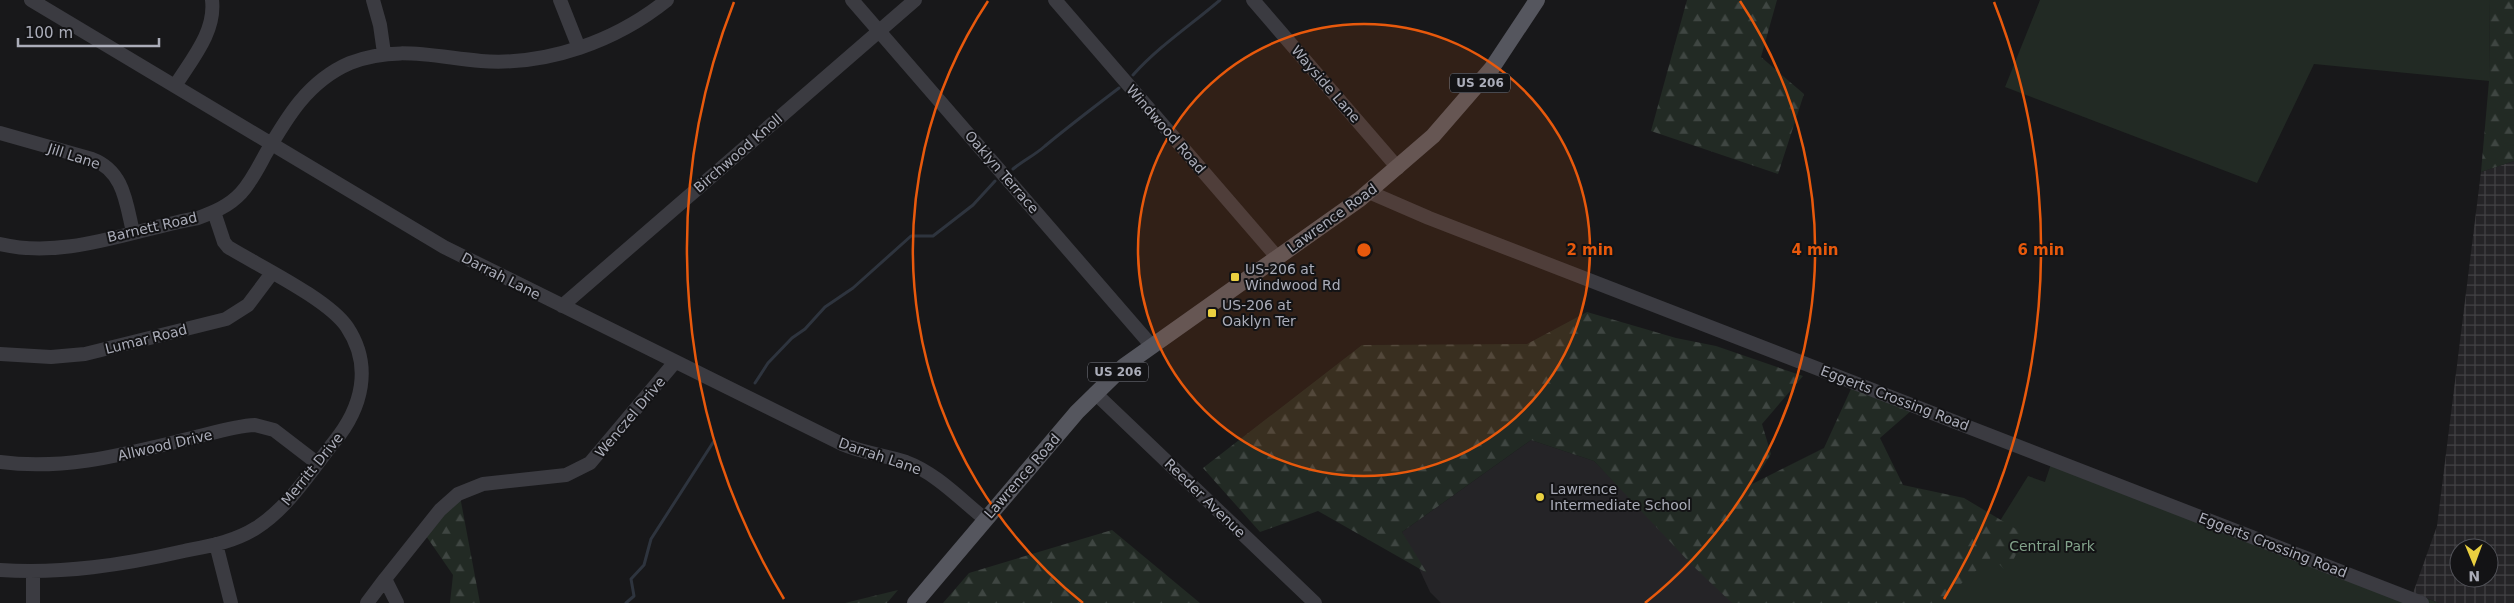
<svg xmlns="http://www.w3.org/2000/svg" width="2514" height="603" viewBox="0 0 2514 603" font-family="'DejaVu Sans',sans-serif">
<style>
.built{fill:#252427}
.industrial{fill:url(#industrial-grid);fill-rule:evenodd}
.green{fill:#222a24}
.forest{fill:url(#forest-firs)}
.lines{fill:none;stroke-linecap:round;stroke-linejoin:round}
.stream{stroke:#2e343e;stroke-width:3}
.minor{stroke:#3b3b41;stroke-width:14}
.major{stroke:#55565e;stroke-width:16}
.ring{fill:none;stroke:#e8590c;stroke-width:2.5}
.poi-dot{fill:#ead040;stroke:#131315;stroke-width:2}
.labels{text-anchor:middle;stroke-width:4;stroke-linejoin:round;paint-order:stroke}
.shield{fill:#131315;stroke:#7d7f88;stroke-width:1}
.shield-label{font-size:12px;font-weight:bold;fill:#abadb9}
.street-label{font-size:14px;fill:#abadb9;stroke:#131315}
.poi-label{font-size:14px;fill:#abadb9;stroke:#131315;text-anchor:start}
.park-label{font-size:14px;fill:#83a38b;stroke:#131315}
.centre{fill:#e8590c;stroke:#131315;stroke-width:2.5}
.ring-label{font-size:15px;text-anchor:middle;font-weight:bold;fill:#e8590c;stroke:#131315;stroke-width:4;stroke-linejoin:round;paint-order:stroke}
</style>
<defs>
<pattern id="industrial-grid" width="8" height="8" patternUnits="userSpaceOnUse" patternTransform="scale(1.25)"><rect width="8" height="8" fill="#252427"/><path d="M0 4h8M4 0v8" fill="none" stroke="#424144"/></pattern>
<pattern id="forest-firs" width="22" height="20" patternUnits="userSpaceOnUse" patternTransform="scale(1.25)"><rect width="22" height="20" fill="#222a24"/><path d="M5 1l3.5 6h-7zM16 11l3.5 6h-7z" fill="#3f4642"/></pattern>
</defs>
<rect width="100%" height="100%" fill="#18181a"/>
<!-- built -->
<path class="built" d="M1531,440L1594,461L1734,603H1441L1430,592L1402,532Z"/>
<!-- industrial -->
<path class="industrial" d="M2514,161V603H2439L2413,593L2437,526L2481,172ZM2459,548H2489V578H2459Z"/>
<!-- green -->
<path class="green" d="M2040,0H2490L2489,81L2314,64L2257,183L2005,87Z
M2054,455L2439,603H1929L1983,548L2028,476L2045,482Z"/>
<!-- forest -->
<path class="forest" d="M1687,0H1777L1761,57L1804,94L1778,174L1651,131Z
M2490,0H2514V161L2481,172L2489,81Z
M1587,312L1676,338L1716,346L1803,376L1762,424L1771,454L1752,484L1824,448L1856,378L1920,403L1880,438L1903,485L1964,498L2026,535L2007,572L1992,557L1939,603H1732L1692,565L1594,461L1531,440L1402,532L1427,573L1318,511L1260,532L1203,468L1362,345L1527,344Z
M459,491L480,603H450L453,575L424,533Z
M1112,530L1200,603H943L969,573Z
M898,590L887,603H845Z"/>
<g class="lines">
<!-- stream -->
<path class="stream" d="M1133,75C1159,46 1191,25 1220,0
M1013,169C1024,160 1035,155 1045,146C1069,126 1094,107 1119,88
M755,383L768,363L792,338L805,329L825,307L853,288L911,236H933L973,205L995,181
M626,603L634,596L631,579L644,565L651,539L714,441"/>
<!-- minor -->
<path class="minor" d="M31,0L444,247L842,444C863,453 884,455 906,462C936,473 960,499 985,519
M373,0L380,25L384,53
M560,0L579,48
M852,0L1151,345
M1055,0L1277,257
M1253,0L1398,168
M175,86C191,60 216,32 212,0
M0,133L92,159C124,171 126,203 133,232
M1369,192L1429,218L2422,603
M0,244C66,260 134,229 198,218C214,212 229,206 241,193C251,182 258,168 265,155C287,117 308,81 350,63C395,45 435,57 481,61C547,66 616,41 667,0
M562,306L915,0
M0,354L51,357L85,354L226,319L248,305L272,273
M1095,393L1315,603
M0,462C66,471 129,453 192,438C213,433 234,426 255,425L274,430L317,463
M216,544L231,603
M0,570C63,574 123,565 184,551C209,546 234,542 256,528C288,508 311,471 334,442C362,408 373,366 347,327C328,299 259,266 228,247L224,242L214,212
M33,571V603
M385,579L440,510L458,494L483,484L566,475L590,463L675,362
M367,603L385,579L397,603"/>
<!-- major -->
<path class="major" d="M915,603L1077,412L1124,366L1360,199L1433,136L1492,68L1537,0"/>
</g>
<!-- distance rings -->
<circle cx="1364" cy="250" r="226" fill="#e8590c" fill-opacity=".12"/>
<g class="ring">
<circle cx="1364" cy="250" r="226"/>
<path d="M1083 603A451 451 0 0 1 988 1M1740 1A451 451 0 0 1 1645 603"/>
<path d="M784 599A677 677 0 0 1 734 2M1994 2A677 677 0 0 1 1944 599"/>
</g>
<!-- markers -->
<g class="poi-dot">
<rect x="1230" y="272" width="10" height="10" rx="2.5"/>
<rect x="1207" y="308" width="10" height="10" rx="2.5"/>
<circle cx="1540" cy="497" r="5"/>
</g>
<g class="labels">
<!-- shield labels -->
<g class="shield">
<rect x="1450" y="73.5" width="60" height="19" rx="4"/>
<rect x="1088" y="362.5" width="60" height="19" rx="4"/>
</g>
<g class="shield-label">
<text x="1480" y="87">US 206</text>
<text x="1118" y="376">US 206</text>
</g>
<!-- street labels -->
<g class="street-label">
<text transform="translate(1326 84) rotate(49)" y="5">Wayside Lane</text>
<text transform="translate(1166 129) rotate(49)" y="5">Windwood Road</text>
<text transform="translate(738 153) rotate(-41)" y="5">Birchwood Knoll</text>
<text transform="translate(74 156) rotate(18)" y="5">Jill Lane</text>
<text transform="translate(1002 172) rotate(49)" y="5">Oaklyn Terrace</text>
<text transform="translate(1332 218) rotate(-36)" y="5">Lawrence Road</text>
<text transform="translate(152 227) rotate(-13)" y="5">Barnett Road</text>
<text transform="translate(501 276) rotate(27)" y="5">Darrah Lane</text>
<text transform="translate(146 339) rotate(-14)" y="5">Lumar Road</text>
<text transform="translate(1895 398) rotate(21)" y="5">Eggerts Crossing Road</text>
<text transform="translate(630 417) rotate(-50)" y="5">Wenczel Drive</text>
<text transform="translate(165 445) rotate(-13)" y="5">Allwood Drive</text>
<text transform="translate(880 456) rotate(19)" y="5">Darrah Lane</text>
<text transform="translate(312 469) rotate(-51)" y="5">Merritt Drive</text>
<text transform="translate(1022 476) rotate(-49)" y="5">Lawrence Road</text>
<text transform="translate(1205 498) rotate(44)" y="5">Reeder Avenue</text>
<text transform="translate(2273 545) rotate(21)" y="5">Eggerts Crossing Road</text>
</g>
<!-- poi labels -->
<g class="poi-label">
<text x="1245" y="274">US-206 at<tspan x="1245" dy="16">Windwood Rd</tspan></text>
<text x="1222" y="310">US-206 at<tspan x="1222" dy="16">Oaklyn Ter</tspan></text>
<text x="1550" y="494">Lawrence<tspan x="1550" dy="16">Intermediate School</tspan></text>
</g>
<!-- park labels -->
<g class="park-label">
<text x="2052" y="551">Central Park</text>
</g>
</g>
<circle cx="1364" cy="250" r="8" class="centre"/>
<g class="ring-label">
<text x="1590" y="255">2 min</text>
<text x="1815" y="255">4 min</text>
<text x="2041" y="255">6 min</text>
</g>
<!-- north arrow -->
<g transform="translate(2474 563) rotate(179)"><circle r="24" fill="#131315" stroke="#505157"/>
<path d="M0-4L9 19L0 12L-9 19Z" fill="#ead040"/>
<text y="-8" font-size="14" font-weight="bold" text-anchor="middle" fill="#abadb9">N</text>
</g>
<!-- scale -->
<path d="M18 38v8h141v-8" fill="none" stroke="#abadb9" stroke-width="2.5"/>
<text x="25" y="38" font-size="15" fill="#abadb9" stroke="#131315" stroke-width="4" paint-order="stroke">100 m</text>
</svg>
